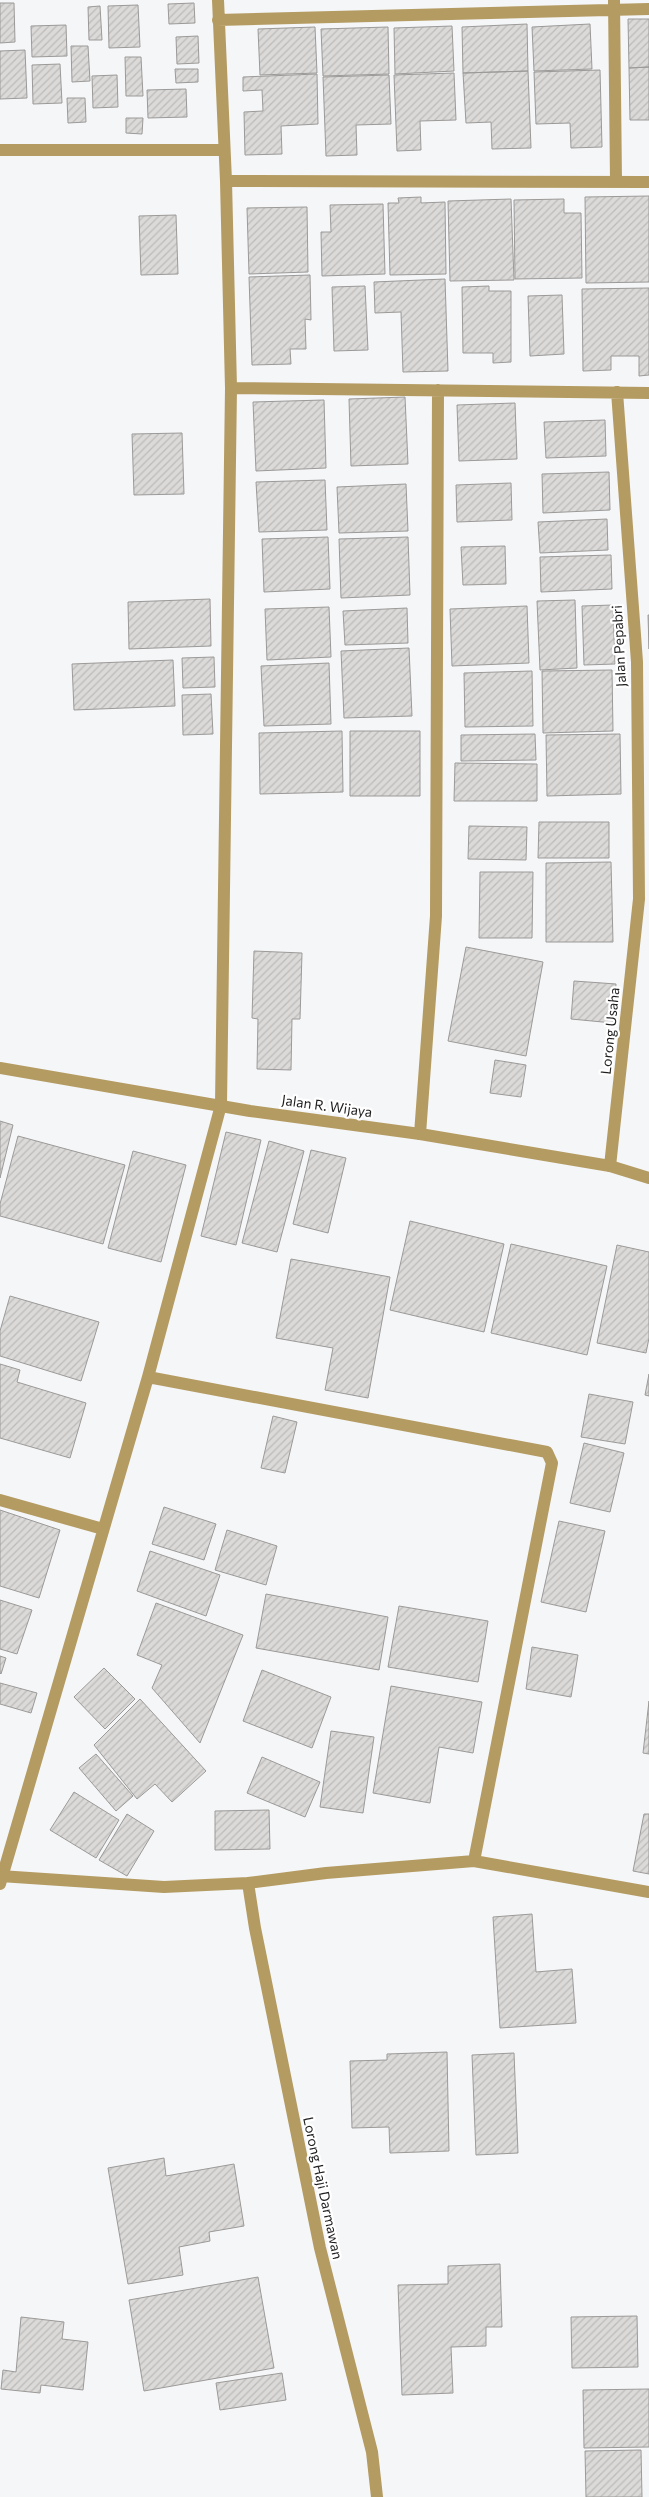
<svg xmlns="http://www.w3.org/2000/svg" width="649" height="2497" viewBox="0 0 649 2497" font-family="Commissioner,sans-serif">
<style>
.building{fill:url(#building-hatch);stroke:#9c9a98}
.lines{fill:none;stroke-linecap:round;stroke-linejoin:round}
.minor{stroke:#b49b62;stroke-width:12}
.tertiary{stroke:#b49b62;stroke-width:12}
.labels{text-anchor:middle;stroke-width:4.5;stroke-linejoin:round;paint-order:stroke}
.street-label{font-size:14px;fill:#1f1f20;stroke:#fff}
</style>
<defs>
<pattern id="building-hatch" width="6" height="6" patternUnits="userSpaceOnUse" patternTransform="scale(1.25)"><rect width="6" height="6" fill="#dcdad9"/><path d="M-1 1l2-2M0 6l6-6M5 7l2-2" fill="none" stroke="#bcbbba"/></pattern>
</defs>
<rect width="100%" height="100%" fill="#f5f6f8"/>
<!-- building -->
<path class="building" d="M0,3H14L15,42L0,43Z
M194,3L195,23L169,24L168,4Z
M138,5L140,47L109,48L108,6Z
M100,6L102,40H89L88,7Z
M628,19H649V67L629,68Z
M527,24L528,71L463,73L462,27Z
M590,24L592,69L534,71L532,27Z
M66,25L67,56L32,57L31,26Z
M452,26L454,71L395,74L394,28Z
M315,27L317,73L260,75L258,29Z
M388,27L389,74L323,76L321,29Z
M198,36L199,63L177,64L176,37Z
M71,46H88L90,81L72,82Z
M25,50L27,98L0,99V51Z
M125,57H141L143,96H126Z
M60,64L62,103L33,104L32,65Z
M649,67V120H630L629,68Z
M175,69H198V82L176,83Z
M600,70L602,147L571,148L570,123L536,124L534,72Z
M528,71L531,148L492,149L491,122L466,123L463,73Z
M454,73L456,120L420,121L421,150L397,151L394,75Z
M317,74L318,124L281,126L282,154L245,155L244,112L263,111L262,90L243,91V77Z
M117,75L118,107L93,108L92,76Z
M389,75L391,124L356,125L357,155L326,156L323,77Z
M186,89L187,117L148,118L147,90Z
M67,98H85L86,122L68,123Z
M126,118H143L142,134L126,133Z
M649,196V282L586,283L585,197Z
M421,197V203L445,202L446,274L390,275L388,203H399L398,198Z
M511,199L514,280L450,281L448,201Z
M564,199V213H581L582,278L515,279L514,200Z
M383,204L385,274L322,276L321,232H331L330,205Z
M307,207L308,272L249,274L247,208Z
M176,215L178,274L141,275L139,216Z
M310,275L311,320L305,319L306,349H290L291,364L252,365L249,277Z
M445,279L448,371L403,372L401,312L375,313L374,282Z
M365,286L368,350L334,351L332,287Z
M489,286V291H511V362L493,363V353H463L462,287Z
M649,288V375L639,376V356H611V370L583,371L582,289Z
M562,295L564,354L530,356L528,296Z
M405,397L408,464L351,466L349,399Z
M324,400L326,468L256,471L253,402Z
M515,403L517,459L459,461L457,405Z
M605,420L606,456L546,458L544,422Z
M182,433L184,494L134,495L132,434Z
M609,472L610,510L543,513L542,474Z
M325,480L327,530L259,532L256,482Z
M511,483L512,520L457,522L456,485Z
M406,484L408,531L339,533L337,487Z
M607,519L608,550L540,553L538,522Z
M328,537L330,589L264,592L262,539Z
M408,537L410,595L341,598L339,539Z
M505,546L506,584L463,585L461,547Z
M611,555L612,589L541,592L540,557Z
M210,599L211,646L129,649L128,602Z
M575,600L577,668L540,670L537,601Z
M613,605L615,664L584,665L582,606Z
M527,606L529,663L452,666L450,609Z
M329,607L331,657L267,660L265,609Z
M407,608L408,643L345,645L343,611Z
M648,615H649V649Z
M409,648L412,716L344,718L341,651Z
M214,657L215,687L183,688L182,658Z
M173,660L175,706L74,710L72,664Z
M329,663L331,724L264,726L261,666Z
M612,670L613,731L543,733L542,671Z
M532,671L533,726L465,727L464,673Z
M211,694L213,734L183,735L182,695Z
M342,731L343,792L260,794L259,733Z
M350,731H420V796H350Z
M535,734L536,760L461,761V735Z
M620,734L621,794L547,796L546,735Z
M455,763L537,764V801H454Z
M539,822H609V858H538Z
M469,826L527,827L526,860L468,859Z
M611,862L613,942H546V863Z
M480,872H533L532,938H479Z
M466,947L543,962L526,1056L448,1041Z
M254,951L302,953L300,1019H292L291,1070L257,1069L258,1019L252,1018Z
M574,981L616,984L613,1023L571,1019Z
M495,1060L526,1065L521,1097L490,1093Z
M0,1121L13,1125L0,1178Z
M226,1132L261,1140L236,1245L201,1236Z
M18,1136L125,1165L103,1244L0,1216V1204Z
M269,1141L304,1151L277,1252L242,1243Z
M311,1150L346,1158L328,1233L293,1224Z
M133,1151L186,1165L161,1262L108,1248Z
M410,1221L504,1244L484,1332L390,1310Z
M511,1244L607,1266L587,1355L491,1333Z
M617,1245L649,1252V1338L646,1353L597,1343Z
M291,1259L390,1277L368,1398L325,1390L333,1348L276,1338Z
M10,1296L99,1322L81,1381L0,1356V1331Z
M0,1364L20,1370L17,1382L86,1403L70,1458L0,1438Z
M649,1374V1396L645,1395Z
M589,1394L633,1402L625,1444L581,1437Z
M273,1416L297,1422L285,1473L261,1468Z
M584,1443L624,1453L610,1512L570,1503Z
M164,1507L216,1524L204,1560L152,1544Z
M0,1510L60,1530L39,1598L0,1586Z
M559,1521L605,1531L586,1612L541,1602Z
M227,1530L277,1546L266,1585L215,1570Z
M150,1551L220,1575L206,1616L137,1591Z
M266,1594L388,1617L379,1670L256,1648Z
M0,1600L32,1610L17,1654L0,1649Z
M156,1603L243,1635L200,1743L152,1688L162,1665L137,1655Z
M399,1606L488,1621L478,1682L388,1667Z
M532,1647L578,1655L571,1697L526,1689Z
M0,1656L6,1658L1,1674L0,1673Z
M104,1668L135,1699L105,1729L74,1697Z
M262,1670L331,1697L312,1748L243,1721Z
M0,1683L37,1693L31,1713L0,1704Z
M391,1686L482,1702L473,1753L439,1747L430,1803L373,1793Z
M140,1699L206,1771L172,1802L155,1784L137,1799L94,1745Z
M649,1701V1754L643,1753Z
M331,1731L374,1737L363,1813L320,1807Z
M96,1754L133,1796L116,1811L79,1768Z
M262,1757L320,1782L305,1817L247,1793Z
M74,1792L119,1820L96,1858L50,1830Z
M269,1810L270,1849L215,1850V1811Z
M127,1814L154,1831L127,1876L99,1860Z
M644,1814H649V1874L633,1871Z
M532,1914L536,1972L572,1969L576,2023L500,2028L493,1917Z
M447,2052L449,2151L390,2153L389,2127L352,2128L350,2061L387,2060V2054Z
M514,2053L518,2153L476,2155L472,2055Z
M164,2158L166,2176L234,2164L244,2226L209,2232L210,2241L179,2247L183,2275L128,2284L108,2168Z
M500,2264L502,2327H486V2346L451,2347L453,2393L402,2395L398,2285L448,2284V2266Z
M258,2277L274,2368L144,2391L129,2300Z
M637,2316L638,2367L572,2368L571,2317Z
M21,2317L64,2322L62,2339L88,2342L83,2390L41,2385L40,2393L1,2389L3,2370L16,2372Z
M282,2373L286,2400L220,2410L216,2383Z
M649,2389V2447L584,2448L583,2390Z
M641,2450L642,2497H586L585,2451Z"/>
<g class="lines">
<!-- minor -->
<path class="minor" d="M614,0L616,181
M218,20L649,9
M0,150H224
M226,181L649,182
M231,388L649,393
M420,1134L436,916L438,390
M610,1166L639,899L637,662L617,392
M148,1377L547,1452L552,1463L474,1861
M0,1500L103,1529
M0,1876L164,1887L248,1883L326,1873L474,1861L649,1892
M248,1883L255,1928L320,2248L372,2452L377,2497
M0,1884L148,1377L221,1105L231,388L226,181L218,0"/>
<!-- tertiary -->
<path class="tertiary" d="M0,1068L250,1111L420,1134L610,1166L649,1178"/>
</g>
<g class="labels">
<!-- street labels -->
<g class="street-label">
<text transform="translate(619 646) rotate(-93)" y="5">Jalan Pepabri</text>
<text transform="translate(610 1031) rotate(-84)" y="5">Lorong Usaha</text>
<text transform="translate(327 1106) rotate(8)" y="5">Jalan R. Wijaya</text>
<text transform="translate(323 2188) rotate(78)" y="5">Lorong Haji Darmawan</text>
</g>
</g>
</svg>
